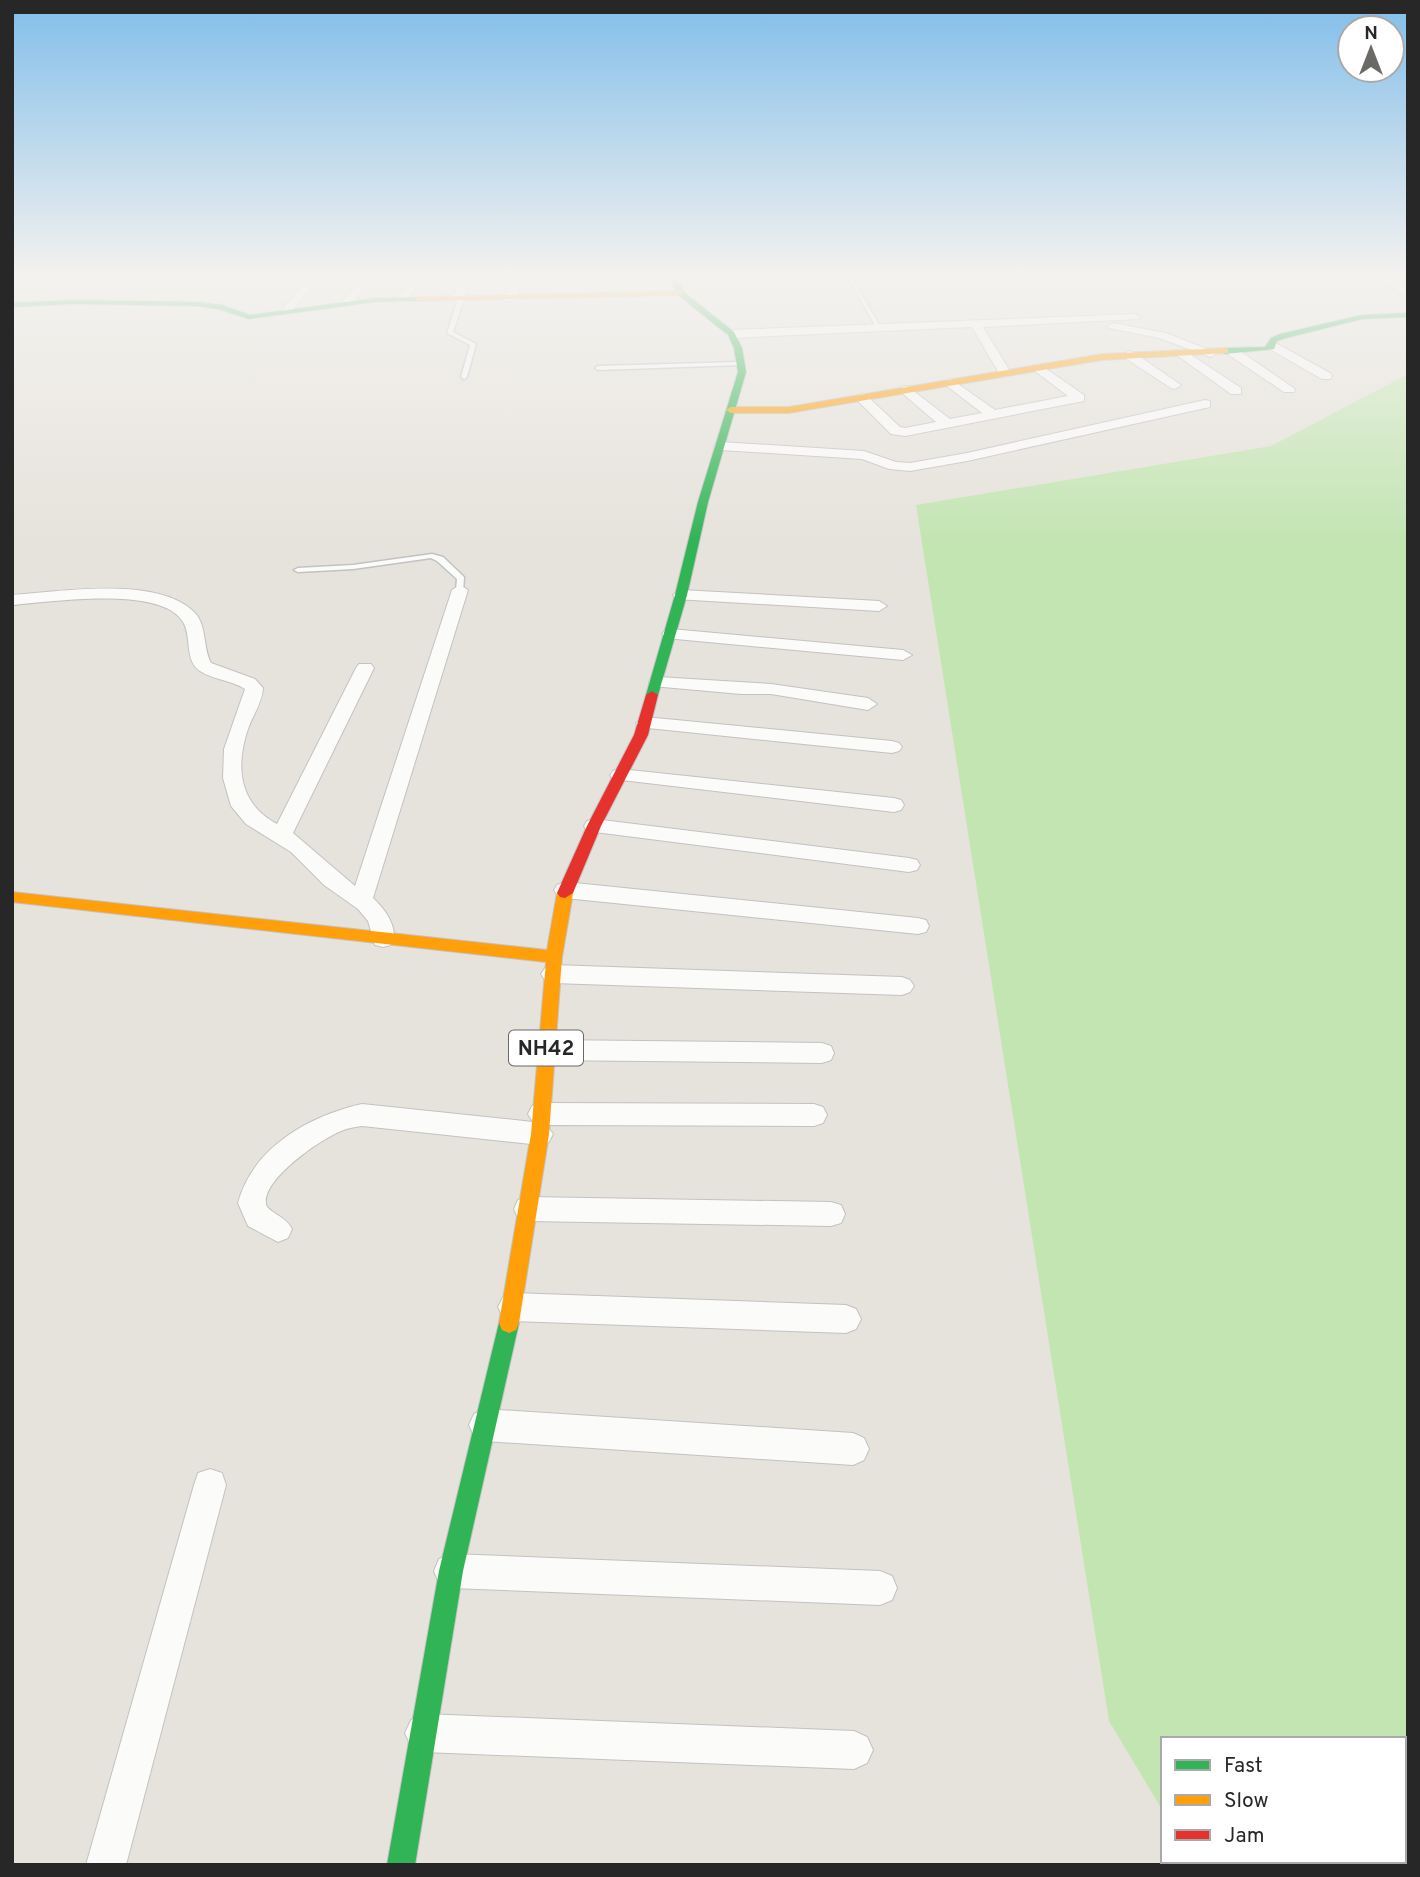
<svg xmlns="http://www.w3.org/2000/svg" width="1420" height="1877" viewBox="0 0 1420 1877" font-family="Overpass,sans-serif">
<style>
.green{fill:#c3e5b2}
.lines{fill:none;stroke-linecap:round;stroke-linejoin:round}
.lane-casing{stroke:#c3c2c2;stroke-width:3}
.street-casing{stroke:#c3c2c2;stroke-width:2}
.fast-casing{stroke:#c3c2c2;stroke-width:2}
.slow-casing{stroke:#c3c2c2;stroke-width:2}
.jam-casing{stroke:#c3c2c2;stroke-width:2}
.lane{fill:#fbfbfa;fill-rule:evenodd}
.street{fill:#fbfbfa;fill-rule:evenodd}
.fast{fill:#30b455;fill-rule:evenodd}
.slow{fill:#ff9f0a;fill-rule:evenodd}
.jam{fill:#e5322d;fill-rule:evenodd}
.labels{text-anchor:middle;stroke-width:6;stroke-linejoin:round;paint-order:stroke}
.shield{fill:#fff;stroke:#686868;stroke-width:2}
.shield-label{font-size:21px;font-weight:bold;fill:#272727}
</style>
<rect width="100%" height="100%" fill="#e6e3dc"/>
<!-- green -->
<path class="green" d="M1408,374V1865H1195L1192,1861H1404V1739H1163V1811L1109,1721L916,505L1271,446Z"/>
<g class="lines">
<defs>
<path id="lane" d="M848,278H852L881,328L876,327Z
M461,297L464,299L453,332L476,344L467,377L464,379L461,377L470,345L447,333L458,299Z
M740,362L742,363V365L598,370L595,368L598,366Z
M432,554L443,557L464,577L463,592L456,590L457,579L437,561L431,558L353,569L298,572L294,570L298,568L353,565Z"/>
<path id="street" d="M308,278H318L290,314H282V310Z
M362,278H372L352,304H344L342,302Z
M412,278H422L405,302H397L395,300Z
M465,278H475L460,301H452L450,299Z
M516,278H526L513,301H505L503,299Z
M1378,278H1390L1408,290V298Z
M1135,314L1141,317L1139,319L983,327L1011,373L1005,377L999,373L972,327L731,338L725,334L731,330Z
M1113,323L1166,333L1217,353L1211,357L1159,338L1109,328L1107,326Z
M1272,341L1330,373L1332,376L1330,379H1322L1268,348V342Z
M1233,348L1237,349L1295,389L1294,392H1284L1229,355L1227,352Z
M1182,349L1241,388V394H1231L1178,356L1176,353Z
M1129,351L1133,352L1181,385L1175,389L1171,388L1125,358L1123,355Z
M1039,364L1084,395V401L905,436L891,434L855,398L861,394L866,395L900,427L905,428L936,422L902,393V387L907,386L950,419L982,413L947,386V380L951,379L995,410L1068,396L1035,371L1033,368Z
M1205,400L1210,401V407L967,461L910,471L889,469L862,459L721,450L714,446L721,442L864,451L896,462L910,463L967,453Z
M460,585L468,590L373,898C385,909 400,929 391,945L383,947L375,945L368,921L358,909L324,885L291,852L246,824L231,806L223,778L224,749L245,689C232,680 213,680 200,671C184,661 192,636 183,622C162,585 49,602 12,605V595C60,592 158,575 195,613C207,626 203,648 211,663L255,679L263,688C262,703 253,715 248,729C235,767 239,804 277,824L356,668L359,664H371L374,668L293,833L355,886L452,590Z
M681,590L879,601L887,606L879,611L675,599L673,595Z
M671,629L903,650L912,655L903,660L665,638L662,634L665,630Z
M658,677L771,684L868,698L877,704L868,710L771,694H741L652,686L649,682Z
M645,717L892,741L899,743L902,747L899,751L892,753L638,727L636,723Z
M620,769L894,798L901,800L904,805L901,810L894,812L613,779L610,775L613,771Z
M594,819L909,858L917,860L920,865L917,870L909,872L587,831L584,826L587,821Z
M565,882L918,918L926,920L929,926L926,932L918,934L565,898L557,895L554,890L557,885Z
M553,965L902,977L910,980L914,986L910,992L902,995L553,983L545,980L541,974L545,968Z
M546,1040L822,1043L831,1046L834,1053L831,1060L822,1063L546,1060L537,1057L534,1050L537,1043Z
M541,1103L814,1104L823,1107L827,1115L823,1123L814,1126L546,1125L553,1134L549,1142L540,1145L362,1126C355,1127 348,1128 341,1131C321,1139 262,1179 266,1204C267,1212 286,1216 292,1229L288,1238L278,1242L248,1226L238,1203C253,1147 309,1116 362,1104L533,1122L528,1114L532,1106Z
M528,1197L831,1202L841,1205L845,1214L841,1223L831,1226L528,1221L518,1218L514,1209L518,1200Z
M513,1293L846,1305L856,1309L861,1319L856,1329L846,1333L513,1321L503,1317L498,1307L503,1297Z
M485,1409L853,1433L864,1438L869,1449L864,1460L853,1465L485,1441L474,1436L469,1425L474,1414Z
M210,1469L222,1473L226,1485L126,1865H86L194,1485L198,1473Z
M451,1554L880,1571L892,1576L897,1588L892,1600L880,1605L451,1588L439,1583L434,1571L439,1559Z
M424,1714L854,1731L867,1737L873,1750L867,1763L854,1769L424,1752L411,1746L405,1733L411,1720Z"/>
<path id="fast" d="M669,278H677L684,292L734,332L742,348L746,372L708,502L687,595L658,695L652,699L646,695L675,595L698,502L738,372L734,348L728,335L678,295Z
M421,297L418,301L375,302L249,319L218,309L198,306L73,304L12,307V303L73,300L198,302L222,305L250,315L375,298Z
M1408,313V317L1362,319L1286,338L1277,341L1274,349L1225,354L1221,351L1225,348L1265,347L1271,338L1280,334L1362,315Z
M509,1313L516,1316L519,1323L463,1571L415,1865H387L439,1571L499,1323L502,1316Z"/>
<path id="slow" d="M681,291L684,295L418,301L414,299L418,297Z
M1225,348L1228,349V353L1102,360L789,413H731L726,410L731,407H789L1102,354Z
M565,888L573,893L562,957L549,1134L519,1323L516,1330L509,1333L502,1330L499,1323L531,1134L546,962L12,902V892L547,950L557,893Z"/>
<path id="jam" d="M652,691L658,695L648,735L601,826L573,893L565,898L560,897L557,893L587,826L634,735L646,695Z"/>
</defs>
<!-- lane casing -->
<use href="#lane" class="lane-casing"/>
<!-- street casing -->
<use href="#street" class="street-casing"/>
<!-- fast casing -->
<use href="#fast" class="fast-casing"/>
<!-- slow casing -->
<use href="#slow" class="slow-casing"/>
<!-- jam casing -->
<use href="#jam" class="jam-casing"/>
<!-- lane -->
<use href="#lane" class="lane"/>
<!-- street -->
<use href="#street" class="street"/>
<!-- fast -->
<use href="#fast" class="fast"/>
<!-- slow -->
<use href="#slow" class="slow"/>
<!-- jam -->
<use href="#jam" class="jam"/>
</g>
<!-- sky -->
<linearGradient id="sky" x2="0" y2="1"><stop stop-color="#82beea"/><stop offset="0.51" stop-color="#f4f2ef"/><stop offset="1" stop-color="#f4f2ef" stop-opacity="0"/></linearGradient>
<rect width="1420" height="541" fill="url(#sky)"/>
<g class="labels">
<!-- shield labels -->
<rect class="shield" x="509" y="1030.5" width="74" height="35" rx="5"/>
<g class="shield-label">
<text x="546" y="1055">NH42</text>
</g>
</g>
<!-- border -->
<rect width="1420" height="1877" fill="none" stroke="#272727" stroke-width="28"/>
<!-- legend -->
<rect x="1161" y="1737" width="245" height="126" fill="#ffffff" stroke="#a9a9a9" stroke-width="2"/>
<rect x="1175" y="1760" width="35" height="10" fill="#30b455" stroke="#a9a9a9" stroke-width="2"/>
<text x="1224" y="1772" font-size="21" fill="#272727">Fast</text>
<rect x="1175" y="1795" width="35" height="10" fill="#ff9f0a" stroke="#a9a9a9" stroke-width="2"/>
<text x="1224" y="1807" font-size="21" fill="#272727">Slow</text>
<rect x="1175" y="1830" width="35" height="10" fill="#e5322d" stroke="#a9a9a9" stroke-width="2"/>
<text x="1224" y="1842" font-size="21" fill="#272727">Jam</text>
<!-- north arrow -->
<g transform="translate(1371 49)"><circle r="33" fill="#ffffff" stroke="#a9a9a9" stroke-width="2"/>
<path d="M0-5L12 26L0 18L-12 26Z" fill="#6a6966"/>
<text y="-10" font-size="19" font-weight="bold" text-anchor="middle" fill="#272727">N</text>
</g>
</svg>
